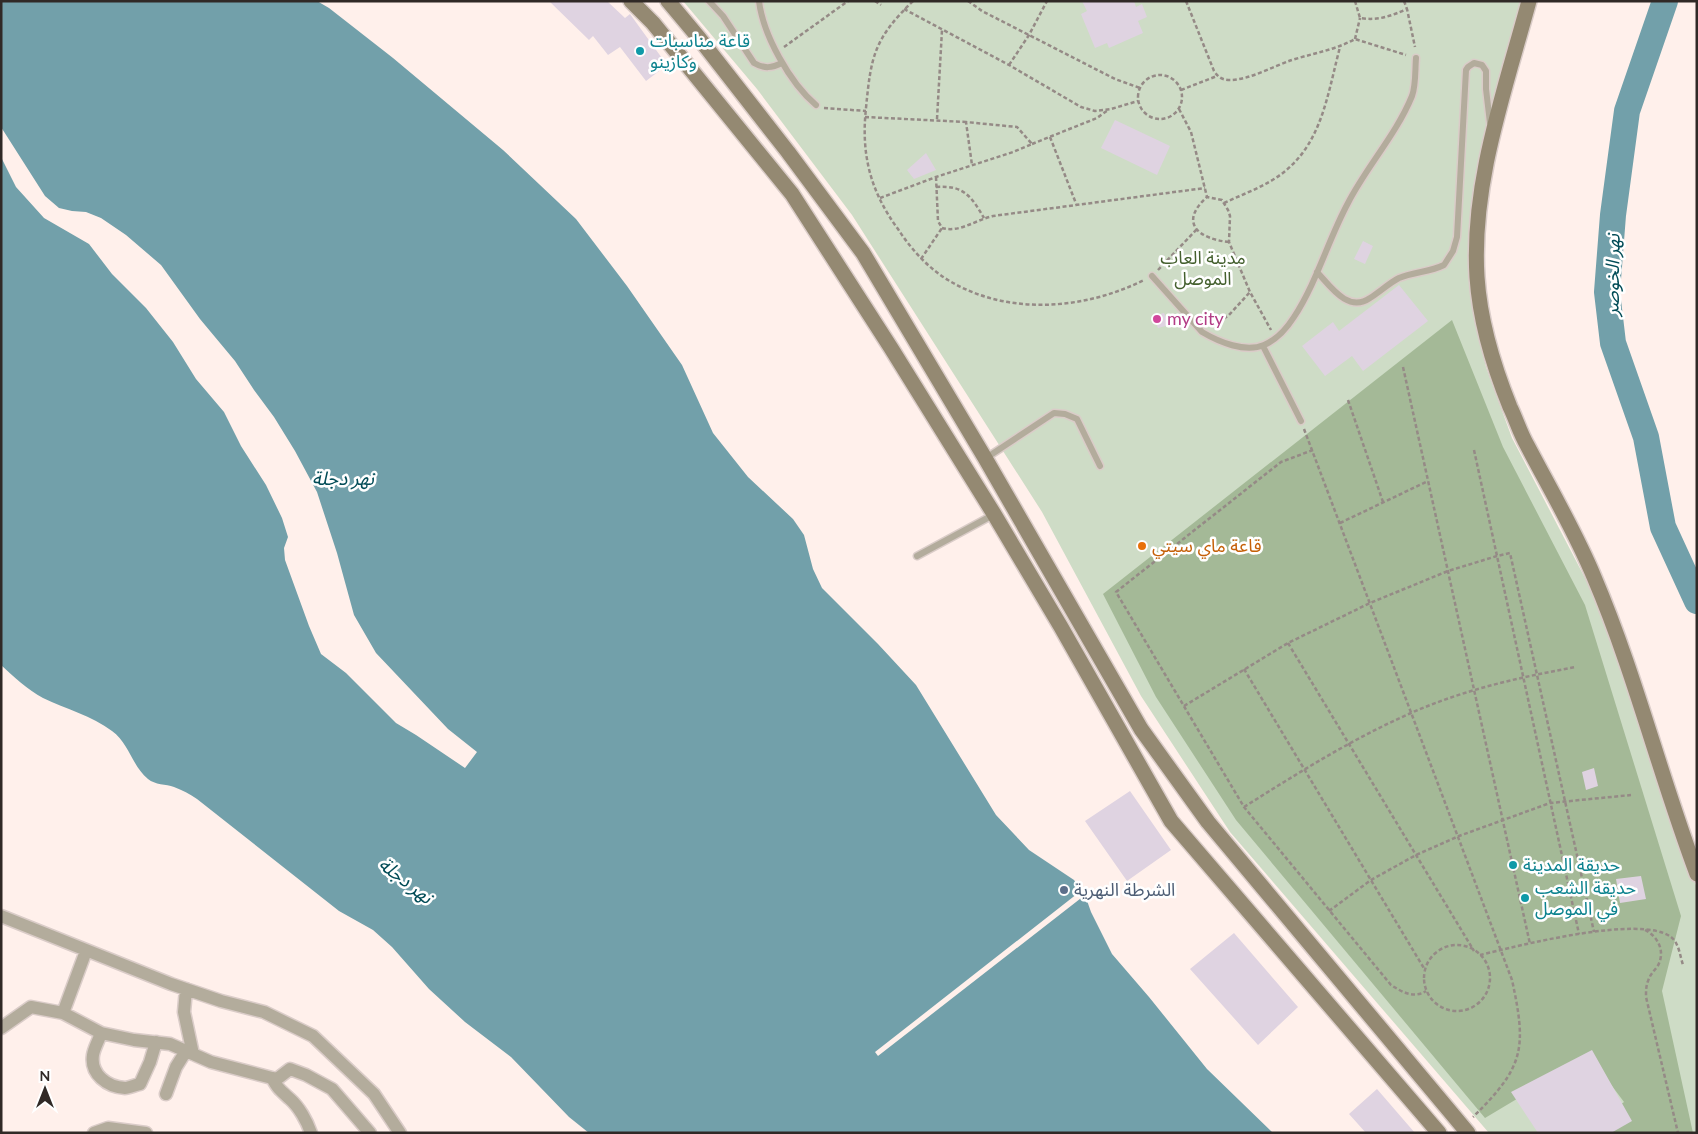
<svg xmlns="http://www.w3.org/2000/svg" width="1698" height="1134" viewBox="0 0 1698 1134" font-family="Lato,'Noto Sans Arabic',sans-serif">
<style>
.green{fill:#cedcc6}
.forest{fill:#a4b997}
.water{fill:#72a0aa}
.pier{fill:#fff0eb}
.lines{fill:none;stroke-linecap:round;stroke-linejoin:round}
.river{stroke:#72a0aa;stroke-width:26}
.building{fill:#dfd3e1}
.service-casing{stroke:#daccc8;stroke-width:9}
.minor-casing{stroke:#daccc8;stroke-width:15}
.secondary-casing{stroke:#daccc8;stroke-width:18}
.path{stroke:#958a86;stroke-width:2.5;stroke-dasharray:4 2.5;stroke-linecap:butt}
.service{stroke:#b3ac9c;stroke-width:6}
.minor{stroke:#b3ac9c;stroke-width:12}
.secondary{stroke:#948972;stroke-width:15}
.culture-dot{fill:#0f9aa8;stroke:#fff;stroke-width:2}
.hotel-dot{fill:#d1479c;stroke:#fff;stroke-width:2}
.food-dot{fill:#e8710a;stroke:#fff;stroke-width:2}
.service-dot{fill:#5c6f8a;stroke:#fff;stroke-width:2}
.labels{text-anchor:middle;stroke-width:5;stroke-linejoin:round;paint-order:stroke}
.culture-label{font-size:18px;fill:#0d838f;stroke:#fff;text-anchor:start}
.park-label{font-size:18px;fill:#44602e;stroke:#fff}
.hotel-label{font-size:18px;fill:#b23c85;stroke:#fff;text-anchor:start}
.food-label{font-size:18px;fill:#c56008;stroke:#fff;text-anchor:start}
.service-label{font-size:18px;fill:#4e5e75;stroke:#fff;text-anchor:start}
.water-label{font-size:19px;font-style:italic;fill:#024c57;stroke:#fff}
</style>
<rect width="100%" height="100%" fill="#fff0eb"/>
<!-- green -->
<path class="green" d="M683,1H1521L1478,161L1469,226L1470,293L1486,367L1512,438L1596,599L1697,888V1133H1489L1230,832L1141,696L1042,512L852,215L757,89Z"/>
<!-- forest -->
<path class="forest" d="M1452,320L1503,447L1585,605L1681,916L1662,991L1693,1133H1609L1600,1120L1624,1102L1597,1066L1565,1070L1485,1118L1236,820L1156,697L1103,594Z"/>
<!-- water -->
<path class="water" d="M1,1H317L329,8L393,58L503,150L576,219L627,286L682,365L713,433L748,477L793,519L804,535L813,569L822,588L878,644L916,685L996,815L1029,850L1074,880L1085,895L1091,912L1112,954L1149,997L1207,1069L1273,1133H589L569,1117L511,1057L465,1022L429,989L392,947L373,930L339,911L197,799C190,794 182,790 174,787C166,784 155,785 148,779C132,766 129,743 112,731C92,716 66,709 43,698C28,690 13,676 1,665Z"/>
<!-- pier -->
<path class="pier" d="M1,127L45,196L59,208L72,211L86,212L101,218L126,235L161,265L200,319L235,361L254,390L274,417L295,451L317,492L337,553L354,615L376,653L448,729L477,752L465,768L416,735L396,723L346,673L321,654L309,626L285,560L284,548L288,537L282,518L266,485L241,446L224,412L196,379L173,342L146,308L112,274L89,244L44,218L16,187L1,157Z
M1082,890L1085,895L878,1056L875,1052Z"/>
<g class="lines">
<!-- river -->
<path class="river" d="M1665,1L1627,111L1613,215L1607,292L1613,343L1646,437L1663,527L1697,601"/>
</g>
<!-- building -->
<path class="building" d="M549,1H607L625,18L630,14L667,65L646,81L620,47L608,55L593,36L589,40Z
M1082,1H1134L1136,7L1142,4L1147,17L1138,21L1143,33L1109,48L1107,43L1095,48L1081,14L1087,11Z
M1115,120L1170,146L1157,175L1101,148Z
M926,153L936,170L914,179L907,170Z
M1363,241L1373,246L1365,264L1354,259Z
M1399,285L1428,321L1363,371L1352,356L1325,376L1302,346L1333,322L1339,331Z
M1164,313L1169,325L1158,328L1153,316Z
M1594,768L1598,786L1586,790L1582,772Z
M1130,791L1171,850L1127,881L1085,821Z
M1641,876L1646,899L1620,903L1616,879Z
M1234,933L1298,1007L1258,1045L1190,969Z
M1592,1050L1632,1121L1611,1133H1538L1511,1092Z
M1377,1089L1415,1133H1366L1349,1114Z"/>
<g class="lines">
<defs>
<path id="service" d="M709,1L723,16L754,63C764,69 772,68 782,63
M759,1C763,35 790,83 816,105
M1317,272C1331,287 1348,313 1370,298C1380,292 1389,283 1399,278C1414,272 1430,272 1444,265L1453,251L1457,237L1466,70L1468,67L1474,63L1482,65L1486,71V89L1490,123
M1152,276L1202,332C1219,342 1245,353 1264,345C1276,340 1287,328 1294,317C1317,282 1328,240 1348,203C1367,166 1396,135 1412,96C1416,85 1415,70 1416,58
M1263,346L1301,421
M986,458L1054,413L1065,414L1077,419L1100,466
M917,556L993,515"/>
<path id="minor" d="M1,916L171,984L221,1001L264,1012L313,1036L374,1094L400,1133
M186,989L184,1012L193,1054
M63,1013L86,951
M1,1028L31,1007L63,1013L101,1033L134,1040L170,1044L211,1062L272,1078L277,1079L290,1069L306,1075L332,1089L370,1133
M101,1033C99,1040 94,1048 93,1055C90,1074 107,1087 125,1088C129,1088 135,1085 140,1084L150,1062L156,1042
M272,1078C278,1089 280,1090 290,1099C299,1107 307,1121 311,1133
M166,1094L176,1067L186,1051
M94,1133L108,1128L146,1133"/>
<path id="secondary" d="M631,1L653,23L792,194L891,348L994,514L1061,627L1171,821L1439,1133
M668,1L699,38L788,152L863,253L985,458L1141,729L1208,822L1468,1133
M1529,1C1505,90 1471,184 1477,277C1480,323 1493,365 1510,407C1516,419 1520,433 1527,445C1550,489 1575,531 1594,577C1635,673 1660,776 1697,874"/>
</defs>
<!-- service casing -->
<use href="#service" class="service-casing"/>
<!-- minor casing -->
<use href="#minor" class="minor-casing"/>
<!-- secondary casing -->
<use href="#secondary" class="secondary-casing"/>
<!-- path -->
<path class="path" d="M875,1L881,5
M913,1C874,39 871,56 866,108C861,154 870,191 898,229C911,249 927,267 948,280C1007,316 1084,310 1144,280
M968,1L982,11L1115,79L1140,88
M1186,1L1214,71C1218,77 1222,80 1230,80C1249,80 1274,66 1292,60C1314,53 1335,50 1355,39L1406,55
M1355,1L1360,18C1378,21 1391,16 1407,9L1415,47
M1404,1L1407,9
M904,9L1009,65L1081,107L1095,111L1111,109L1138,101
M1355,39L1360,18
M784,47L848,1
M1009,65L1029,35L1047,1
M1138 97a22 22 0 1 1 44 0a22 22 0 1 1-44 0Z
M1181,90L1217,76
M824,108L866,111
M1179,109L1191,132L1207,197
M865,117L966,122
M937,119L942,30
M1050,137L1077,206
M1032,144L1097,118L1108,110
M936,177L938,221L942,228C960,233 975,220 993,216L1205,188
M936,187C964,185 971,196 984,218
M880,198L936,177L1013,152L1032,144L1017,127L966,122L972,165
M1224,203C1239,196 1255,190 1269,182C1321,153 1326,100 1340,47
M1229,242C1199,239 1178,223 1207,197L1222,200L1228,210L1230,216L1229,242L1250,292L1271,330
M921,259L942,228
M1158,270L1197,229
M1213,326L1229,315L1250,292
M1403,367L1530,944
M1348,400L1383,502
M1304,429L1512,980C1527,1049 1524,1067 1473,1117
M1313,450L1281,462L1116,592L1244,807L1391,985C1402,992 1414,999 1426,991
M1474,450L1579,934
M1340,523L1428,481
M1288,643L1474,951
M1244,669L1425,970
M1184,706L1288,643L1370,603L1448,571L1497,556L1510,553L1594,932
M1244,807C1298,773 1352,739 1411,713C1463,690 1520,677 1576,667
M1329,911L1371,880L1416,855L1459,836L1550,803L1631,795
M1645,930C1659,937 1666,953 1657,967C1653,972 1650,975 1648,981C1646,986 1646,991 1646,997L1678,1133
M1424 978a33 33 0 1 1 66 0a33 33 0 1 1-66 0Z
M1480,955C1518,946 1640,914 1671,937C1679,943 1680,956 1683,965"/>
<!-- service -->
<use href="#service" class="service"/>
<!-- minor -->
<use href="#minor" class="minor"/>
<!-- secondary -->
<use href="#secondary" class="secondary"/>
</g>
<!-- markers -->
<g class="culture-dot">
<circle cx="640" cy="51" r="5"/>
<circle cx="1513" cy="865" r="5"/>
<circle cx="1525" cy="898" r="5"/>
</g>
<circle class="hotel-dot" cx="1157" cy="319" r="5"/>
<circle class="food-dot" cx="1142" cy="546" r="5"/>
<circle class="service-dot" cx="1064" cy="890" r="5"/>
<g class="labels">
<!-- culture labels -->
<g class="culture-label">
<text x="650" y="47">قاعة مناسبات<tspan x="650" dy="21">وكازينو</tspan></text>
<text x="1523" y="871">حديقة المدينة</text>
<text x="1535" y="894">حديقة الشعب<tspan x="1535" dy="21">في الموصل</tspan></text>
</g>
<!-- park labels -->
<g class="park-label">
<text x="1203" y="264">مدينة العاب<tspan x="1203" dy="21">الموصل</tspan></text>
</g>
<!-- hotel labels -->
<g class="hotel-label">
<text x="1167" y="325">my city</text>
</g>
<!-- food labels -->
<g class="food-label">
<text x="1152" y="552">قاعة ماي سيتي</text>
</g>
<!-- service labels -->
<g class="service-label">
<text x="1074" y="896">الشرطة النهرية</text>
</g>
<!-- water labels -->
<g class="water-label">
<text transform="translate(1612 275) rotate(-89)" y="7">نهر الخوصر</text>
<text x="343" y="485">نهر دجلة</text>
<text transform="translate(406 880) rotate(38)" y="7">نهر دجلة</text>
</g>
</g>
<!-- border -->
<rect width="1698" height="1134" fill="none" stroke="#302926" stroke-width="5"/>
<!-- north arrow -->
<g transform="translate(45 1089)" stroke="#ffffff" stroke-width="4" paint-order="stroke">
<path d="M0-4L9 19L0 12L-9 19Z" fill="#302926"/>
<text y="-8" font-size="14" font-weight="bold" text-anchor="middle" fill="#302926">N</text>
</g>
</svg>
